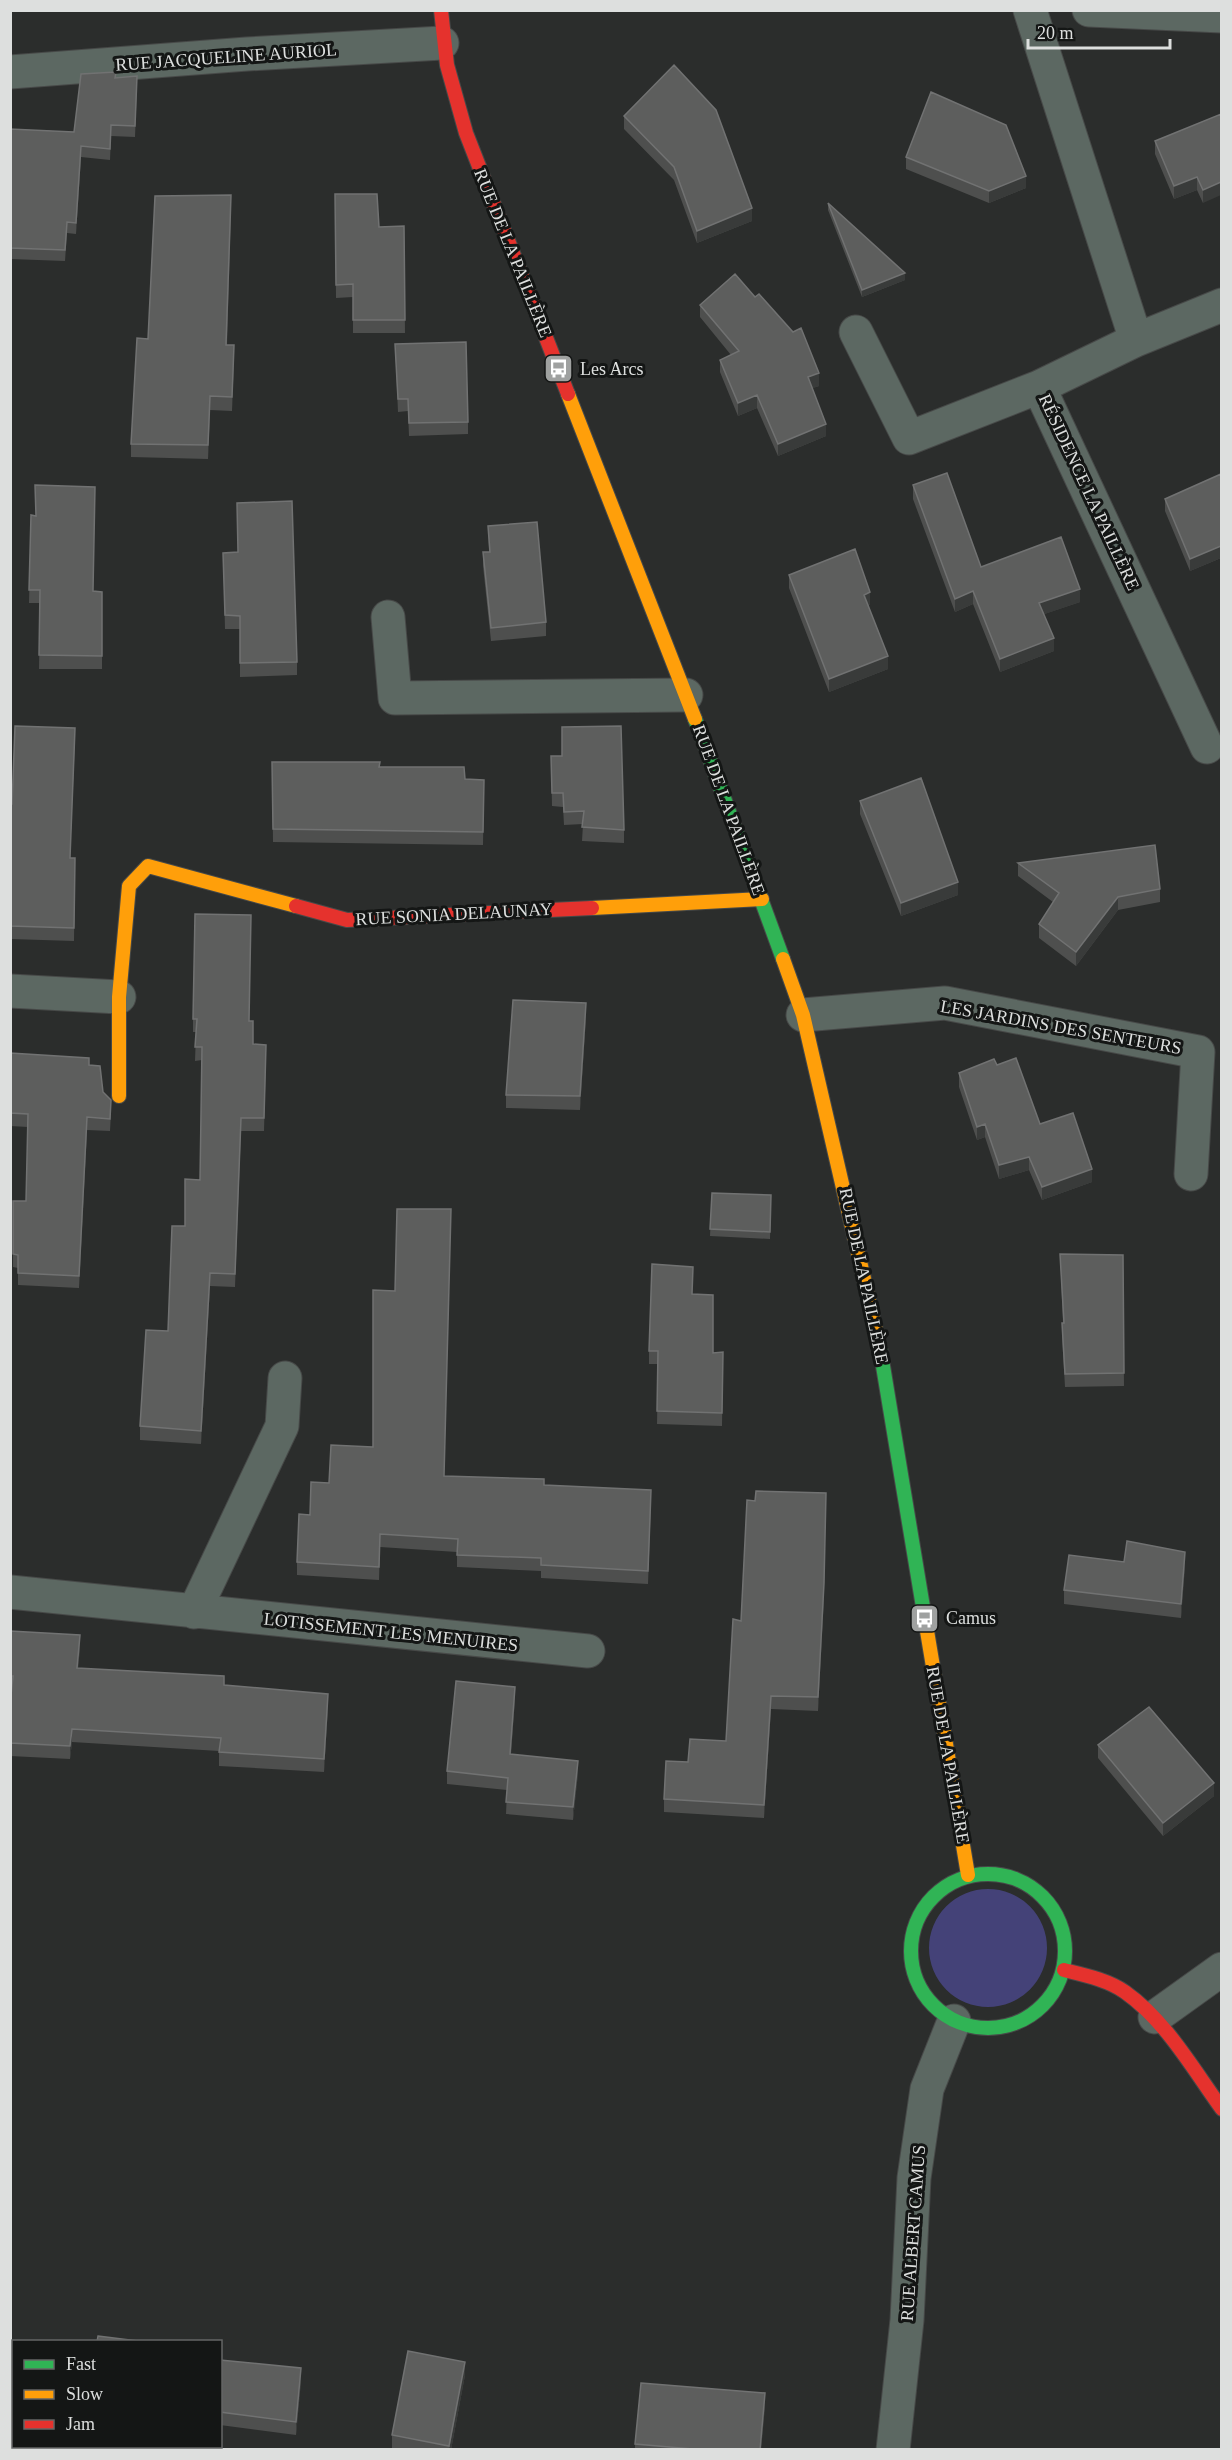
<svg xmlns="http://www.w3.org/2000/svg" width="1232" height="2460" viewBox="0 0 1232 2460" font-family="'Times New Roman',serif">
<style>
.green{fill:#444278}
.lines{fill:none;stroke-linecap:round;stroke-linejoin:round}
.street-casing{stroke:#474948;stroke-width:35}
.fast-casing{stroke:#474948;stroke-width:16}
.slow-casing{stroke:#474948;stroke-width:16}
.jam-casing{stroke:#474948;stroke-width:16}
.street{stroke:#5c6862;stroke-width:33}
.fast{stroke:#30b455;stroke-width:14}
.slow{stroke:#ff9f0a;stroke-width:14}
.jam{stroke:#e5322d;stroke-width:14}
.wall{fill:#4e4f4e}
.shaded-wall{fill:#393b3a}
.building{fill:#5d5e5d;stroke:#717272;stroke-width:1.5}
.labels{text-anchor:middle;stroke-width:6;stroke-linejoin:round;paint-order:stroke}
.street-label{font-size:18px;fill:#dddfde;stroke:#141615}
.poi-label{font-size:18px;fill:#dddfde;stroke:#141615;text-anchor:start}
</style>
<rect width="100%" height="100%" fill="#2b2d2c"/>
<!-- green -->
<path class="green" d="M929 1948a59 59 0 1 1 118 0a59 59 0 1 1-118 0Z"/>
<g class="lines">
<defs>
<path id="street" d="M1030,10L1136,340L1039,387L1207,747
M1089,10L1222,16
M10,72L247,54L442,43
M856,332L909,438L1039,387
M1136,340L1222,305
M388,617L395,698L686,695
M10,991L119,997
M803,1015L945,1003L1198,1052L1191,1174
M10,1592L588,1651
M194,1612L282,1426L285,1378
M1155,2017L1222,1969
M893,2450L907,2320L914,2178L927,2089L954,2021"/>
<path id="fast" d="M695,719L783,959
M880,1348L926,1625
M911 1951a77 77 0 1 1 154 0a77 77 0 1 1-154 0Z"/>
<path id="slow" d="M568,394L695,719
M592,908L762,899
M783,959L803,1015L880,1348
M119,1096V997L129,886L148,866L296,906
M926,1625L968,1875"/>
<path id="jam" d="M441,10L447,65L466,133L568,394
M296,906L347,920L592,908
M1064,1970C1084,1975 1108,1980 1125,1992C1166,2021 1193,2069 1222,2109"/>
</defs>
<!-- street casing -->
<use href="#street" class="street-casing"/>
<!-- fast casing -->
<use href="#fast" class="fast-casing"/>
<!-- slow casing -->
<use href="#slow" class="slow-casing"/>
<!-- jam casing -->
<use href="#jam" class="jam-casing"/>
<!-- street -->
<use href="#street" class="street"/>
<!-- fast -->
<use href="#fast" class="fast"/>
<!-- slow -->
<use href="#slow" class="slow"/>
<!-- jam -->
<use href="#jam" class="jam"/>
</g>
<!-- wall -->
<path class="wall" d="M116,78L137,87L135,137L111,136L110,160L81,157L76,234L67,233L65,261L10,259V129L74,132Z
M1221,114L1203,203L1197,190L1174,199L1155,154V141Z
M624,116L752,221L697,243L674,180L624,129Z
M906,157L1026,188L989,203L906,169Z
M335,194L379,227L404,226L405,333H353V297L336,298Z
M828,203L905,280L862,297L828,210Z
M231,208L227,345L234,358L232,411L210,410L208,459L131,457V444L148,339Z
M700,305L819,386L812,388L826,436L778,456L757,408L738,416L720,372V360L731,355L700,317Z
M395,344L468,422V434L409,436L408,411L398,412Z
M1221,474V558L1190,571L1165,511V499Z
M913,485L981,567L1080,602L1044,614L1054,651L1000,672L973,604L955,612L913,499Z
M31,515L93,591L102,592V669H39L40,603H29Z
M488,526L546,622V636L491,641L483,566V552H489Z
M223,553L297,662V675L240,677V629H225Z
M789,575L870,605H868L888,669L829,692L789,588Z
M75,741L70,858H75L74,941L10,939V804H12Z
M551,756L624,830V843L582,841L583,824L564,825L563,807L552,806Z
M272,762L379,767L465,779L484,780L483,845L273,842Z
M860,801L958,895L901,916L860,814Z
M1018,863L1160,889V902L1118,910L1076,966L1039,938V924L1053,902L1018,876Z
M586,1017L580,1110L506,1108V1095Z
M193,1019L250,1021L253,1044L266,1058L264,1131H241L235,1287L210,1286L201,1444L140,1440V1426L168,1331L185,1226L200,1180L202,1060L195,1061L196,1032H193Z
M10,1053L89,1065L103,1092L111,1113L110,1131L87,1130L79,1288L18,1285V1268L13,1267V1201H26L28,1127L10,1126Z
M997,1065L1040,1124L1092,1182L1042,1200L1029,1170L999,1179L985,1137L977,1140L959,1087V1073Z
M712,1193L771,1195L770,1239L710,1236Z
M1060,1254L1123,1255L1124,1386L1065,1387L1062,1336V1323H1063Z
M693,1294L713,1353L723,1352L722,1426L657,1424L658,1364H649V1351Z
M444,1476L544,1485L651,1503L648,1584L541,1578V1571L457,1567V1552L380,1547L379,1580L297,1575V1562L310,1515L329,1483Z
M1124,1562L1185,1566L1181,1618L1064,1604V1590Z
M824,1596L818,1711L771,1709L764,1818L664,1812V1799L688,1762L726,1741Z
M10,1631L80,1648L78,1668L224,1685L328,1707L324,1772L219,1766V1751L72,1742L70,1759L10,1756V1705L12,1689H10Z
M515,1699L511,1754L578,1773L573,1820L506,1814L507,1790L447,1784V1771Z
M1098,1745L1214,1796L1163,1836L1098,1758Z
M220,2360L301,2381L296,2435L220,2425Z
M465,2375L451,2450H396L392,2449V2435Z
M765,2406L761,2450H635V2444Z"/>
<!-- shaded-wall -->
<path class="shaded-wall" d="M81,146V157L76,234V223Z
M1026,176V188L989,203V191Z
M1197,177V190L1174,199V186Z
M1221,182V195L1203,203V190Z
M752,208V221L697,243V231Z
M905,273V280L862,297V290Z
M234,345V358L232,411V397Z
M819,373V386L808,390V377Z
M757,395V408L738,416V403Z
M210,396V410L208,459V445Z
M826,424V436L778,456V444Z
M1221,546V558L1190,571V559Z
M1080,589V602L1039,616V603Z
M973,591V604L955,612V599Z
M870,592V605L864,607V595Z
M1054,638V651L1000,672V659Z
M888,656V669L829,692V679Z
M958,882V895L901,916V903Z
M1118,897V910L1076,966V952Z
M586,1003V1017L580,1110V1096Z
M87,1117V1130L79,1288V1276Z
M985,1124V1137L977,1140V1127Z
M1029,1157V1170L999,1179V1165Z
M1092,1169V1182L1042,1200V1187Z
M210,1273V1286L201,1444V1431Z
M826,1493L824,1596L818,1711V1697Z
M1185,1552V1566L1181,1618V1604Z
M80,1635V1648L77,1682V1668Z
M515,1687V1699L510,1767V1754Z
M328,1694V1707L324,1772V1759Z
M771,1696V1709L764,1818V1805Z
M72,1729V1742L70,1759V1746Z
M578,1761V1773L573,1820V1807Z
M1214,1783V1796L1163,1836V1823Z
M465,2362V2375L451,2450H449Z
M301,2368V2381L296,2435V2422Z
M765,2393V2406L761,2450H760Z"/>
<!-- building -->
<path class="building" d="M674,65L716,110L752,208L697,231L674,167L624,116Z
M116,72L115,78L137,76L135,126L111,125L110,149L81,146L76,223L67,222L65,250L10,248V129L74,132L81,74Z
M931,92L1006,125L1026,176L989,191L906,157Z
M1221,114V182L1203,190L1197,177L1174,186L1155,141Z
M335,194H377L379,227L404,226L405,320H353V284L336,285Z
M231,195L226,345H234L232,397L210,396L208,445L131,444L137,338L148,339L155,196Z
M828,203L905,273L862,290Z
M735,274L755,297L759,294L793,332L801,328L819,373L808,377L826,424L778,444L757,395L738,403L720,360L739,351L700,305Z
M466,342L468,422L409,423L408,399H398L395,344Z
M947,473L981,567L1061,537L1080,589L1039,603L1054,638L1000,659L973,591L955,599L913,485Z
M1221,474V546L1190,559L1165,499Z
M35,485L95,487L93,591L102,592V656L39,655L40,590H29L31,515L36,516Z
M292,501L297,662L240,663V616L225,615L223,553L238,552L237,503Z
M537,522L546,622L491,628L483,552H490L488,526Z
M855,549L870,592L864,595L888,656L829,679L789,575Z
M15,726L75,728L70,858H75L74,928L10,926V804H12Z
M621,726L624,830L582,827L584,811L564,812L563,793H552L551,756H562V727Z
M272,762H380L379,767H464L465,779L484,780L483,832L273,829Z
M921,778L958,882L901,903L860,801Z
M1155,845L1160,889L1118,897L1076,952L1039,924L1059,893L1018,863Z
M195,914L251,915L249,1021H253V1044L266,1045L264,1118H241L235,1274L210,1273L201,1431L140,1426L146,1330L168,1331L172,1226H185V1179L200,1180L202,1047H195L197,1019H193Z
M513,1000L586,1003L580,1096L506,1095Z
M10,1053L89,1058V1065L100,1066L103,1092L111,1100L110,1119L87,1117L79,1276L18,1273V1255L13,1254V1201H26L28,1114L10,1113Z
M1016,1058L1040,1124L1073,1113L1092,1169L1042,1187L1029,1157L999,1165L985,1124L977,1127L959,1073L994,1059L997,1065Z
M712,1193L771,1195L770,1232L710,1229Z
M397,1209H451L444,1476L544,1479V1485L651,1490L648,1571L541,1565V1558L457,1555L458,1539L380,1534L379,1567L297,1562L299,1514L310,1515L311,1482L329,1483L331,1445L373,1447V1290L395,1291Z
M1060,1254L1123,1255L1124,1373L1065,1374L1062,1323H1064Z
M652,1264L693,1267L692,1294L713,1295V1353L723,1352L722,1413L657,1411L658,1351H649Z
M756,1491L826,1493L824,1583L818,1697L771,1696L764,1805L664,1799L666,1761L688,1762L690,1739L726,1741L733,1619L741,1621L747,1500L755,1501Z
M1127,1541L1185,1552L1181,1604L1064,1590L1069,1555L1124,1562Z
M10,1631L80,1635L77,1668L224,1676V1685L328,1694L324,1759L219,1752L221,1738L72,1729L70,1746L10,1743V1705L13,1676H10Z
M456,1681L515,1687L510,1754L578,1761L573,1807L506,1802L508,1778L447,1771Z
M1149,1707L1214,1783L1163,1823L1098,1745Z
M98,2336L146,2342H97Z
M408,2351L465,2362L449,2446L392,2435Z
M220,2360L301,2368L296,2422L220,2412Z
M641,2383L765,2393L760,2450H704L635,2444Z
M93,2446H178V2450H93Z"/>
<!-- icons -->
<defs>
<symbol id="bus-square" viewBox="-11 -11 22 22"><rect x="-9" y="-9" width="18" height="18" rx="4" fill="#9fa1a0" stroke="#141615"/><path d="M-5-6H5V4H4V6H2V4H-2V6H-4V4H-5ZM-3.5-4V0h7V-4ZM-3.5 1.2v1.5H-2V1.2ZM2 1.2v1.5H3.5V1.2Z" fill="#fff"/></symbol>
</defs>
<g fill-rule="evenodd">
<use href="#bus-square" x="542" y="352" width="33" height="33"/>
<use href="#bus-square" x="908" y="1602" width="33" height="33"/>
</g>
<g class="labels">
<!-- street labels -->
<g class="street-label">
<text transform="translate(226 57) rotate(-4)" y="6">RUE JACQUELINE AURIOL</text>
<text transform="translate(513 253) rotate(68)" y="6">RUE DE LA PAILLÈRE</text>
<text transform="translate(1089 492) rotate(65)" y="6">RÉSIDENCE LA PAILLÈRE</text>
<text transform="translate(729 810) rotate(70)" y="6">RUE DE LA PAILLÈRE</text>
<text transform="translate(454 914) rotate(-3)" y="6">RUE SONIA DELAUNAY</text>
<text transform="translate(1061 1027) rotate(10)" y="6">LES JARDINS DES SENTEURS</text>
<text transform="translate(864 1276) rotate(78)" y="6">RUE DE LA PAILLÈRE</text>
<text transform="translate(391 1632) rotate(6)" y="6">LOTISSEMENT LES MENUIRES</text>
<text transform="translate(948 1755) rotate(80)" y="6">RUE DE LA PAILLÈRE</text>
<text transform="translate(913 2233) rotate(-86)" y="6">RUE ALBERT CAMUS</text>
</g>
<!-- poi labels -->
<g class="poi-label">
<text x="580" y="375">Les Arcs</text>
<text x="946" y="1624">Camus</text>
</g>
</g>
<!-- border -->
<rect width="1232" height="2460" fill="none" stroke="#dddfde" stroke-width="24"/>
<!-- legend -->
<rect x="12" y="2340" width="210" height="108" fill="#141615" stroke="#646665" stroke-width="1.5"/>
<rect x="24" y="2360" width="30" height="9" fill="#30b455" stroke="#646665" stroke-width="1.5"/>
<text x="66" y="2370" font-size="18" fill="#dddfde">Fast</text>
<rect x="24" y="2390" width="30" height="9" fill="#ff9f0a" stroke="#646665" stroke-width="1.5"/>
<text x="66" y="2400" font-size="18" fill="#dddfde">Slow</text>
<rect x="24" y="2420" width="30" height="9" fill="#e5322d" stroke="#646665" stroke-width="1.5"/>
<text x="66" y="2430" font-size="18" fill="#dddfde">Jam</text>
<!-- scale -->
<path d="M1028 39v9h142v-9" fill="none" stroke="#dddfde" stroke-width="3"/>
<text x="1037" y="39" font-size="18" fill="#dddfde" stroke="#141615" stroke-width="4.5" paint-order="stroke">20 m</text>
</svg>
